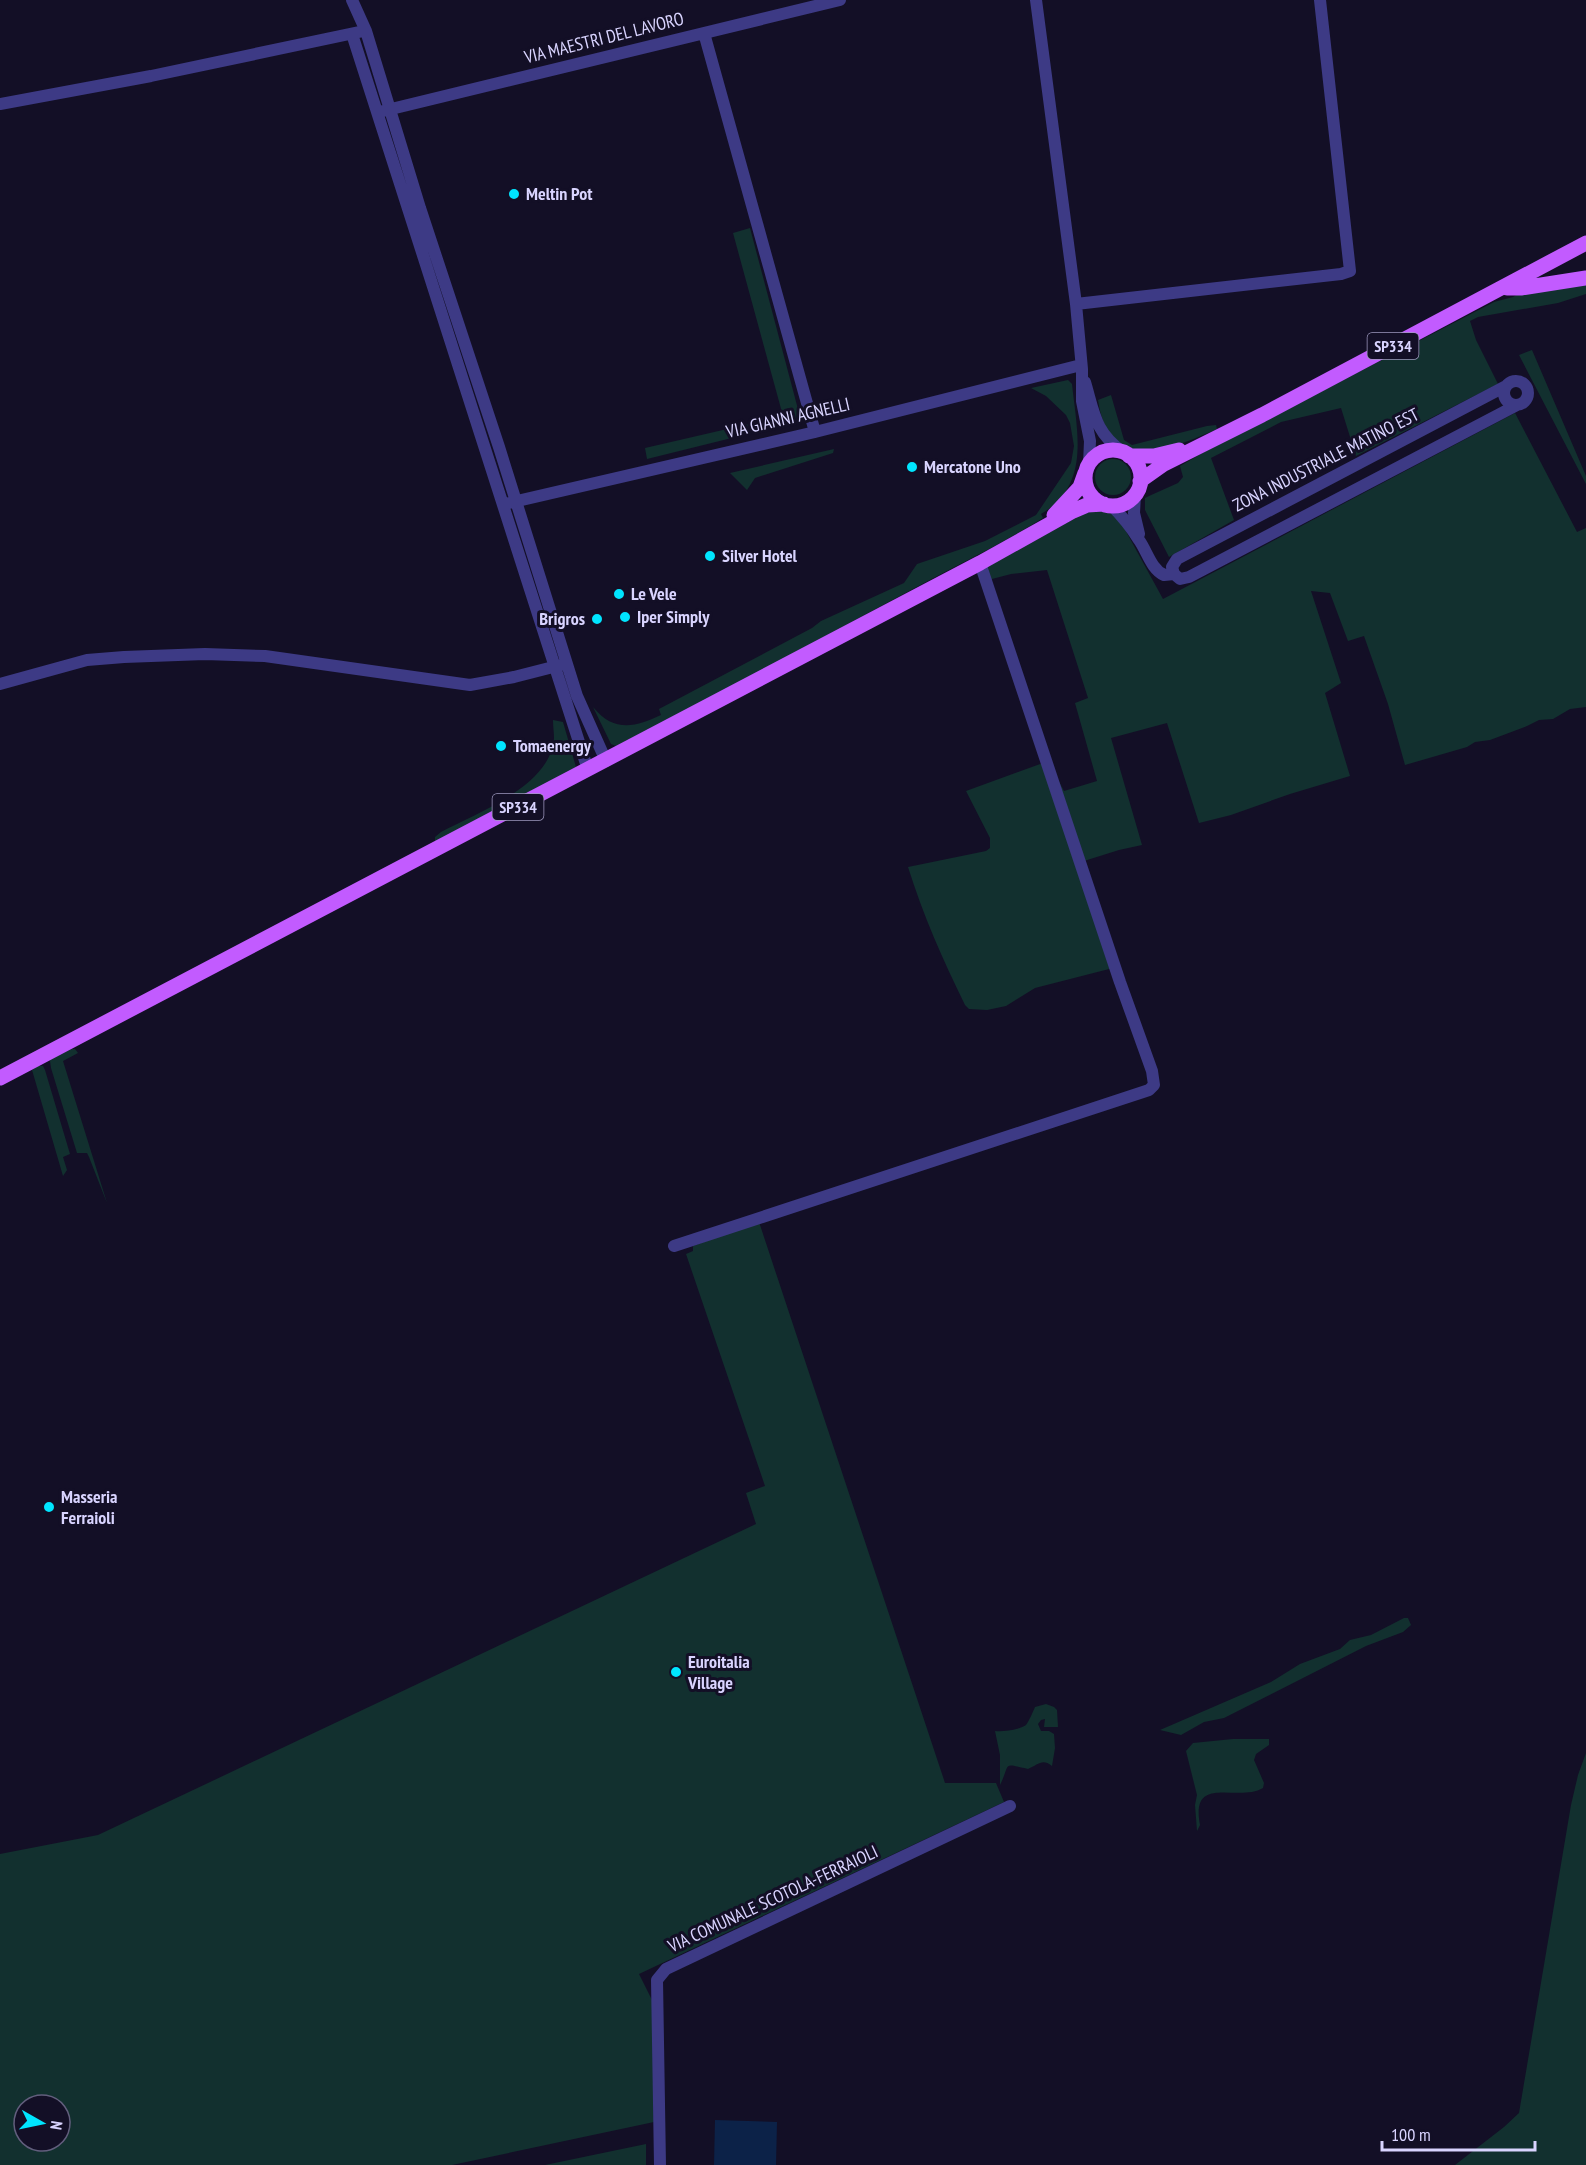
<svg xmlns="http://www.w3.org/2000/svg" width="1586" height="2165" viewBox="0 0 1586 2165" font-family="'PT Sans Narrow',sans-serif">
<style>
.green{fill:#12302f;fill-rule:evenodd}
.water{fill:#0c2248}
.lines{fill:none;stroke-linecap:round;stroke-linejoin:round}
.minor{stroke:#3d3a85;stroke-width:12}
.major{stroke:#c25bff;stroke-width:15}
.poi-dot{fill:#00e5ff;stroke:#130f26;stroke-width:2}
.labels{text-anchor:middle;stroke-width:6;stroke-linejoin:round;paint-order:stroke}
.shield{fill:#130f26;stroke:#9e99be;stroke-width:1.5}
.shield-label{font-size:16px;font-weight:bold;fill:#d9d4ff}
.street-label{font-size:18px;fill:#d9d4ff;stroke:#130f26}
.poi-label{font-size:18px;font-weight:bold;fill:#d9d4ff;stroke:#130f26;text-anchor:start}
</style>
<rect width="100%" height="100%" fill="#130f26"/>
<!-- green -->
<path class="green" d="M750,228L799,413L800,421L647,459L645,448L783,416L733,233Z
M1586,282V294L1558,303L1478,317L1470,321L1476,340L1498,384L1356,456L1341,408L1281,422L1211,458L1234,520L1169,557L1145,510V498L1149,496L1178,483L1183,477L1180,466L1206,451L1494,302L1513,297L1523,291Z
M1532,350L1586,476V484L1519,355Z
M1068,380L1072,384C1077,432 1091,485 1041,514L1043,518C1000,545 955,566 911,590C813,643 715,695 616,746L611,744L593,707C614,733 636,727 661,715L659,709L812,628L821,621L904,583L917,564L985,541L1036,515L1071,463L1074,446L1070,423L1066,415L1046,396L1031,388Z
M1111,395L1124,440L1132,445L1207,426L1216,425L1217,429C1169,450 1109,476 1098,400Z
M1515,413L1577,532L1586,528V707L1570,709L1553,719L1539,720L1527,726L1490,740L1475,742L1467,747L1405,765L1388,704L1364,636L1348,641L1330,593L1311,591L1341,683L1325,693L1350,776L1290,794L1231,815L1199,823L1167,723L1111,738L1142,845L1119,850L1084,861L1056,776L1064,791L1097,781L1075,703L1088,698L1047,570L1011,574L992,579L990,583L987,567L1097,506L1111,512L1122,524L1163,599Z
M834,449L833,453L755,478L747,490L730,473Z
M1095 477a18 18 0 1 1 36 0a18 18 0 1 1-36 0Z
M553,720L563,722L576,767L435,842V837L441,832C477,813 551,786 554,738C554,733 553,726 553,720Z
M1043,763L1113,968L1035,988L1006,1006L987,1010L969,1009L965,1005C943,960 923,915 908,867L986,851L990,848V838L966,791Z
M72,1049H75L78,1053L63,1061L107,1203L89,1157L87,1153H77L51,1068L50,1061L51,1058Z
M38,1066H43L45,1070L70,1154L63,1157L67,1170L63,1176L32,1070Z
M759,1222L945,1783H996L1004,1802L639,1974L653,2002L654,2122L452,2165H0V1854L98,1835L756,1524L746,1493L765,1486L686,1254L693,1251V1246ZM24,2105H60V2141H24Z
M1404,1618H1408L1411,1625L1403,1632L1366,1646L1224,1718L1204,1722L1181,1735L1160,1730L1271,1682L1300,1664L1340,1649L1350,1640L1371,1635Z
M1046,1704L1054,1707L1057,1710L1058,1727H1044L1045,1719L1041,1720L1038,1724L1041,1731H1049L1054,1734L1055,1748L1052,1766C1042,1758 1038,1765 1028,1769C1001,1763 1011,1763 1000,1785V1755L995,1731C1003,1732 1019,1730 1026,1725C1029,1721 1033,1712 1035,1707Z
M1233,1739H1269V1745L1256,1754L1254,1760L1264,1783L1263,1788C1238,1803 1190,1773 1200,1825L1197,1831L1195,1805L1197,1795L1186,1751L1193,1743Z
M1586,1753V2165H1455L1504,2127L1519,2113L1571,1805L1578,1775Z
M646,2144V2165H545Z"/>
<!-- water -->
<path class="water" d="M715,2120L777,2122L776,2165H714Z"/>
<g class="lines">
<!-- minor -->
<path class="minor" d="M352,0L366,31L420,208L499,447L577,696L606,761
M1036,0L1076,304L1082,369V401L1090,441L1089,464
M704,33L815,432
M352,34L588,770
M0,104L151,76L359,32
M383,111L840,0
M1076,304L1341,274L1350,271L1320,0
M1504 393a12 12 0 1 1 24 0a12 12 0 1 1-24 0Z
M1085,382C1094,412 1095,433 1123,452
M1506,386L1177,559L1172,567L1174,574L1180,579L1189,577L1517,405
M1135,495L1134,513L1139,534
M509,503L815,432L1081,365
M1111,505C1122,516 1131,527 1139,540C1147,551 1151,569 1164,575L1174,574
M0,684L87,660L124,657L205,654L265,656L470,685L514,677L561,665
M674,1246L1143,1092L1149,1090L1154,1085L1152,1071L1120,982L980,563
M660,2165L657,1980L666,1969L1010,1806"/>
<!-- major -->
<path class="major" d="M1507,288H1521L1586,278
M1085 478a28 28 0 1 1 56 0a28 28 0 1 1-56 0Z
M1129,456H1154L1179,450
M1140,481L1164,464L1262,415L1586,243
M1054,515L1080,487L1085,473
M0,1078L980,563L1073,511L1087,505L1104,504"/>
</g>
<!-- markers -->
<g class="poi-dot">
<circle cx="514" cy="194" r="6"/>
<circle cx="912" cy="467" r="6"/>
<circle cx="710" cy="556" r="6"/>
<circle cx="619" cy="594" r="6"/>
<circle cx="625" cy="617" r="6"/>
<circle cx="597" cy="619" r="6"/>
<circle cx="501" cy="746" r="6"/>
<circle cx="49" cy="1507" r="6"/>
<circle cx="676" cy="1672" r="6"/>
</g>
<g class="labels">
<!-- shield labels -->
<g class="shield">
<rect x="1367.5" y="333" width="51" height="26" rx="4.5"/>
<rect x="492.5" y="794" width="51" height="26" rx="4.5"/>
</g>
<g class="shield-label">
<text x="1393" y="352">SP334</text>
<text x="518" y="813">SP334</text>
</g>
<!-- street labels -->
<g class="street-label">
<text transform="translate(604 38) rotate(-14)" y="6">VIA MAESTRI DEL LAVORO</text>
<text transform="translate(788 418) rotate(-13)" y="6">VIA GIANNI AGNELLI</text>
<text transform="translate(1326 460) rotate(-27)" y="6">ZONA INDUSTRIALE MATINO EST</text>
<text transform="translate(773 1899) rotate(-25)" y="6">VIA COMUNALE SCOTOLA-FERRAIOLI</text>
</g>
<!-- poi labels -->
<g class="poi-label">
<text x="526" y="200">Meltin Pot</text>
<text x="924" y="473">Mercatone Uno</text>
<text x="722" y="562">Silver Hotel</text>
<text x="631" y="600">Le Vele</text>
<text x="637" y="623">Iper Simply</text>
<text x="585" y="625" text-anchor="end">Brigros</text>
<text x="513" y="752">Tomaenergy</text>
<text x="61" y="1503">Masseria<tspan x="61" dy="21">Ferraioli</tspan></text>
<text x="688" y="1668">Euroitalia<tspan x="688" dy="21">Village</tspan></text>
</g>
</g>
<!-- north arrow -->
<g transform="translate(42 2123) rotate(99)"><circle r="28" fill="#130f26" stroke="#625e7d" stroke-width="1.5"/>
<path d="M0-4.5L10 22L0 15L-10 22Z" fill="#00e5ff"/>
<text y="-9" font-size="16" font-weight="bold" text-anchor="middle" fill="#d9d4ff">N</text>
</g>
<!-- scale -->
<path d="M1382 2141v9h153v-9" fill="none" stroke="#d9d4ff" stroke-width="3"/>
<text x="1391" y="2141" font-size="18" fill="#d9d4ff" stroke="#130f26" stroke-width="4.5" paint-order="stroke">100 m</text>
</svg>
